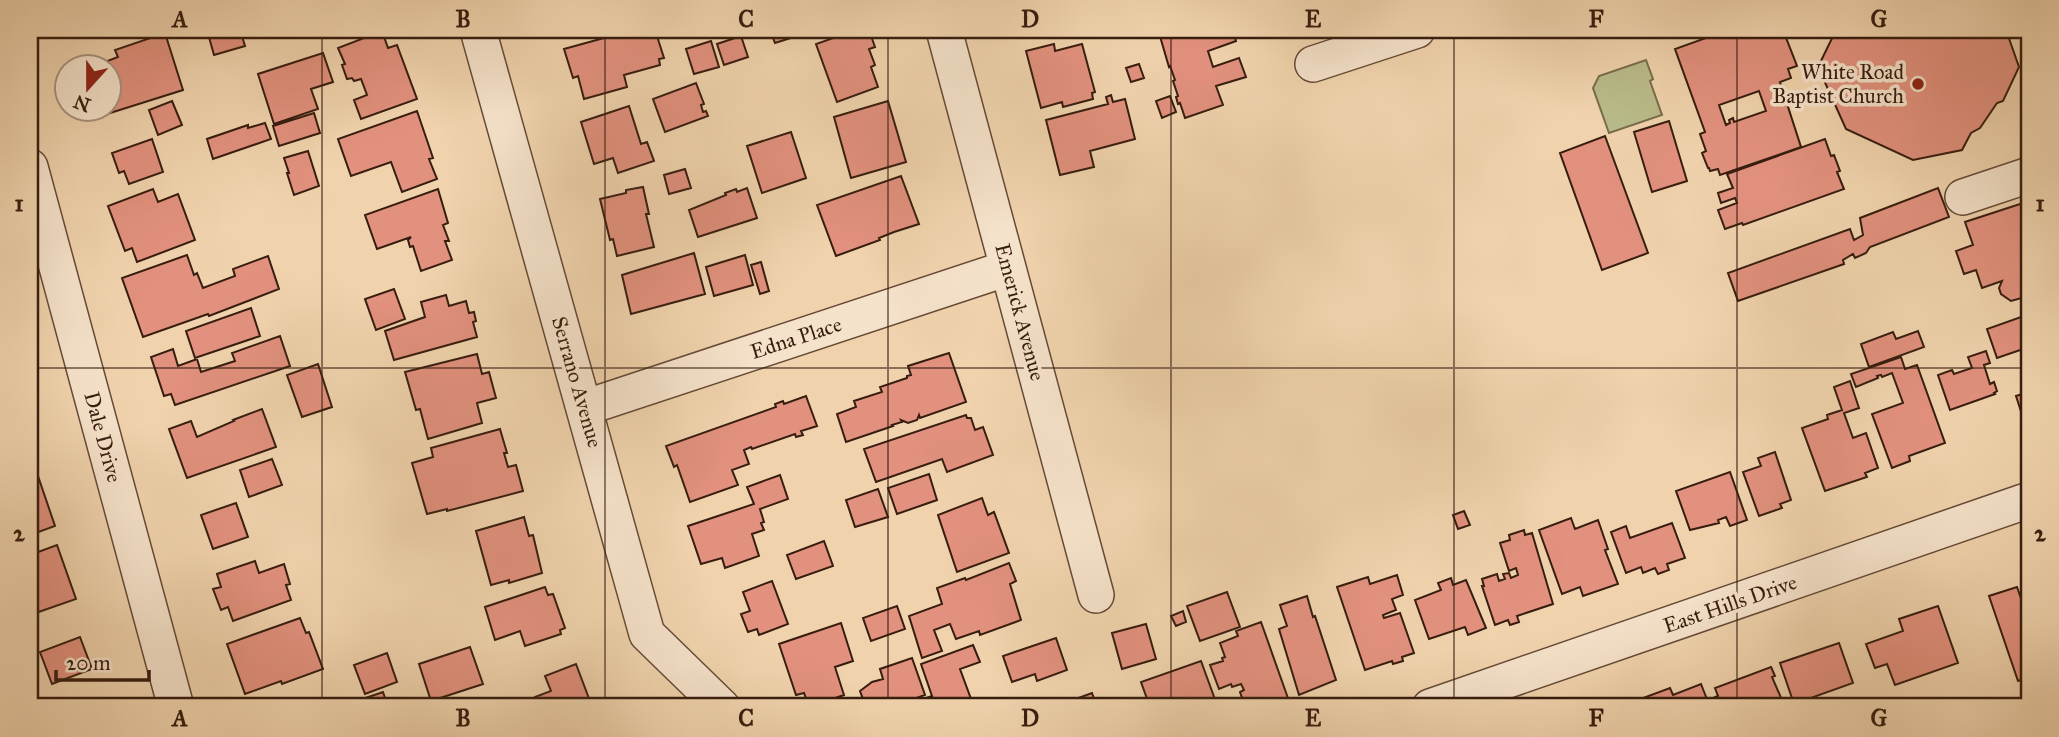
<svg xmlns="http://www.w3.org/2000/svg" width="2059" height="737" viewBox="0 0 2059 737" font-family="'IM FELL Great Primer',serif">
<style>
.green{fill:#b9bc8a;stroke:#786c4c;stroke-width:2}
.building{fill:#e2917e;stroke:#371d0f;stroke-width:2;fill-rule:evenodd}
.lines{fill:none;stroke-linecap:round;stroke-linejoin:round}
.minor-casing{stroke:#654a36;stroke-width:38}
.minor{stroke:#f5e2ca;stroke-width:35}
.grid{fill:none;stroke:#371d0f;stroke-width:2;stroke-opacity:0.55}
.poi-dot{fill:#8f2418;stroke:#f5e2ca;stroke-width:2.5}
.labels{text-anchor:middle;stroke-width:7;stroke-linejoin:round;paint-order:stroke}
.poi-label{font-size:21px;fill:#371d0f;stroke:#f5e2ca;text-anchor:end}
.street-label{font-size:21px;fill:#371d0f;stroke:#f5e2ca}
.neatline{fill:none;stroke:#371d0f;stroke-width:2.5}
.grid-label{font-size:23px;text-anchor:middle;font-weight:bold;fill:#371d0f}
</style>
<rect width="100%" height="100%" fill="#f0d3ad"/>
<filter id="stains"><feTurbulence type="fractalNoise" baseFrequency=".00286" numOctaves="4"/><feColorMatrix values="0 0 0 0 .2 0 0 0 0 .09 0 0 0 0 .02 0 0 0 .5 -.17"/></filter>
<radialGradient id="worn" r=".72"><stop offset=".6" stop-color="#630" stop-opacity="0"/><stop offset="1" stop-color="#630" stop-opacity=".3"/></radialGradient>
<!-- green -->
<path class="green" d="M1646,60L1653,79L1650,81L1662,115L1609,133L1593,88L1599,76Z"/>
<!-- building -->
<path class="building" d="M207,30H240L245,46L214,55Z
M633,30H655L664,58L659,59L660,65L624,75L627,87L584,99L578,76L573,78L564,49Z
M770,30H816L775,43Z
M856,30H869L875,47L869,49L875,65L871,67L878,87L837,102L816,44Z
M1156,30H1233L1236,41L1208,51L1213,67L1239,58L1246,77L1216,86L1223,105L1185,118L1180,103L1178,104L1176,97L1178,96L1173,81L1175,80L1170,66L1169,67L1159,33L1157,34Z
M1728,30H1783L1797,66L1788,69L1791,78L1780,82L1801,147L1720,175L1718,169L1710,171L1709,168H1708L1702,153L1706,151L1700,134L1705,132L1675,49ZM1759,91L1766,111L1734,122L1733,118L1729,120L1730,123L1726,125L1719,105Z
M1836,30H2006L2019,67L2003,101L1997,103L1980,128L1971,133L1962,150L1913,160L1846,129L1818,67Z
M382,31L388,48L397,45L417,99L361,119L354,100L367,95L361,79L354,81L352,78L347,79L342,65L345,64L338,48Z
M165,33L183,90L107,114L105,108H108V66H105V62L118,57L115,50Z
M741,36L748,57L724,65L717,44Z
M711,41L719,67L694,74L686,49Z
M1054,44L1055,51L1082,44L1095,92L1092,93L1093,99L1063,107L1062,102L1041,108L1026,51Z
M323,53L333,82L311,89L318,109L274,124L258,74Z
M1139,64L1144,78L1131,82L1126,68Z
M696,83L704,104L701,105L703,112L706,111L708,116L665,132L653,99Z
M1111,95L1113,102L1125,99L1135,139L1090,151L1094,167L1060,175L1046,120L1108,104L1106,97Z
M1170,96L1176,112L1162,118L1156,101Z
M172,101L182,125L158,135L149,110Z
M888,101L906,162L851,178L834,117Z
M629,106L641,144L647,142L654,161L618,173L613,158L594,164L581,122Z
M417,111L433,158L429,159L437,179L402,192L391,162L351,176L338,139Z
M314,113L320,133L279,146L273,126Z
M1669,121L1687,181L1652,192L1634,132Z
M265,123L271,139L213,159L207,139L248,125V128Z
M791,132L806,178L762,193L747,146Z
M1605,136L1648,253L1602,270L1560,153Z
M152,139L163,172L129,184L124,171L119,173L112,153Z
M1825,139L1831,156L1834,155L1840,171L1837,172L1844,189L1743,225L1742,223L1725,229L1718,210L1737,203L1735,198L1721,203L1718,193L1733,188L1727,174Z
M308,151L319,186L294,195L287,173H289L284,158Z
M685,169L691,188L669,194L664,175Z
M901,176L919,224L894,232L879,238L880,240L836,256L817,205Z
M643,187L649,214H646L654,247L617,256L613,239L610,240L600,199L626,193V190Z
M747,188L757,218L698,237L689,210L726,195L725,193L736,189L737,192Z
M1938,188L1949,217L1870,247L1866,253L1855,258L1853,254L1843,260L1844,264L1738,301L1728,273L1850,229L1854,240L1863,235L1860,218Z
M153,189L158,202L178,194L195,240L137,262L132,248L125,251L108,206Z
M438,189L448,223L443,225L449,241H445L452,260L421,271L413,246L410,247L408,240L411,237L377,249L365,215Z
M2023,203L2029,222V296L2011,301L2001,294L1999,288L2002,281L1982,288L1976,270L1964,274L1956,251L1973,245L1965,222Z
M694,253L705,294L631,314L622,275Z
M187,255L194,275L197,273L203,288L235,276L233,269L268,256L279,289L209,316L208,314L143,337L122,278Z
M745,255L753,285L714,296L706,267Z
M761,262L769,291L760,294L751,265Z
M394,289L405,319L376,330L365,299Z
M446,295L449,306L466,301L469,313L474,312L476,321L473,322L477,337L394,360L385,331L425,317L421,302Z
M251,308L260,336L195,358L186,331Z
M2021,317L2029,339V347L1997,358L1987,329Z
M1918,331L1924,347L1869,367L1861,344L1893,332L1896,339Z
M280,336L290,366L175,405L171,394L164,396L151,357L173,349L178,366L197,359L201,372L235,361L232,353Z
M1986,351L1990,363L1984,365L1990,384L1994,382L1997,391L1994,393L1995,394L1950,410L1938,375L1952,370L1954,374L1972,368L1968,357Z
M949,353L966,402L920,418L919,415L917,420L908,423L901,420L902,422L892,425L893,426L846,442L837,414L856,407L854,401L882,392L880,387L907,378V376L911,375L908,366Z
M477,354L482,374L489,372L496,398L477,403L482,423L428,439L420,409L416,410L405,372Z
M1901,357L1905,369L1917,365L1945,443L1909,456L1910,461L1892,468L1872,414L1903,403L1892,373L1882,377L1881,375L1877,376L1878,378L1856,387L1851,374Z
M318,364L332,407L302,417L287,375Z
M1850,381L1859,408L1844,413L1853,438L1866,433L1878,468L1865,473L1867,477L1825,491L1802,428L1828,419L1827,415L1842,410L1834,387Z
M2029,392V425L2026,427L2016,396Z
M806,396L817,426L801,431L803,435L796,437L795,434L752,449L751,447L744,450L749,464L732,470L738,485L690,502L677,465L674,467L666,446L776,407L775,404L783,401L784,404Z
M262,409L276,447L187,478L169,429L191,421L197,437L234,421L233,420Z
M966,415L967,418H971L975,430L983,427L993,455L947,472L942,459L876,482L864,449Z
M500,429L507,453H504L508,467L516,465L523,491L447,511V509L427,514L412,463L433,457L431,448Z
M1775,452L1791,500L1780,504L1782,508L1759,516L1743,472L1761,466L1758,458Z
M272,459L282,485L249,497L240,470Z
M1730,472L1747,520L1730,526L1726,517L1718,520L1719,523L1690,530L1676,491Z
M929,474L937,500L897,514L888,488Z
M780,475L788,499L760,509L764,522L761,523L764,530L752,534L759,556L725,568L722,558L701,564L688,526L754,504L747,487Z
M38,476L55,526L30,535V479Z
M878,489L888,517L855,527L846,500Z
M982,498L988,515L994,512L1009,553L957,572L938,515Z
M236,503L248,537L213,549L201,515Z
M1464,511L1470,525L1458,529L1453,515Z
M524,517L529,536L533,535L542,573L509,583V580L491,585L476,531Z
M1571,518L1575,529L1598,520L1608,549L1605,550L1618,584L1583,596L1580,587L1562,594L1539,530Z
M1672,523L1685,558L1667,564L1669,570L1658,574L1655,568L1643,573L1641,567L1626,573L1611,532L1626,526L1630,538Z
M1524,530L1525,535L1532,533L1553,604L1517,616L1519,622L1510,625L1508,620L1495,625L1482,586H1484L1482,579L1497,574L1499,581L1505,579L1503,574L1509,573L1511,578L1518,575L1516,568L1509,571L1500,543L1510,540L1509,535Z
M824,541L833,566L796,579L787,555Z
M57,545L76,599L30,615V555Z
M255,561L259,573L284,564L290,584L286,585L291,600L233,621L228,607L221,610L213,589L221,587L217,574Z
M1009,563L1016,581L1010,584L1021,620L980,635L979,631L956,639L950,624L934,630L942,651L922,658L909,616L942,604L937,588L965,578L966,580Z
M1397,575L1403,595L1392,599L1396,610L1383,615L1384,618L1400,613L1414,653L1402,657L1403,661L1393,664L1392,661L1365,670L1337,587L1368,577L1370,584Z
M1451,578L1453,585L1466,580L1486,628L1468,635L1465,627L1429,639L1415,600L1441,590L1438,583Z
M772,581L788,624L759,635L757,629L748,632L741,614L750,611L743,592Z
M545,587L548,595L553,594L565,628L560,630L561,634L525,646L520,631L495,640L485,607Z
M2017,587L2029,621V677L2018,681L1989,596Z
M1227,592L1240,627L1200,641L1187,606Z
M1307,596L1313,617L1315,616L1336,680L1299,695L1279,629L1287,626L1280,605Z
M897,606L905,629L871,641L863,618Z
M1938,606L1958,663L1895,685L1887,664L1875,668L1866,644L1903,631L1899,619Z
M1183,611L1186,622L1176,626L1171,616Z
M300,618L306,633L309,632L323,669L282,684L281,681L245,694L227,644Z
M1261,622L1289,701L1270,707L1266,706L1245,707L1240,692L1244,690L1241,684L1232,687L1231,684L1219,689L1210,665L1223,661L1222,658L1225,657L1220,643L1238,636L1236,631Z
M841,623L853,661L835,667L844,695L809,707L804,693L796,695L779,644Z
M1146,624L1156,659L1122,669L1112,633Z
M80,637L92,669L52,684L40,652Z
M1056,638L1067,670L1037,681L1035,674L1012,682L1003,656Z
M1839,643L1853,683L1794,704L1780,663Z
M973,645L980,662L960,669L974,707H926L923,699L932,696L921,664Z
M470,647L483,684L431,701L419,664Z
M387,653L397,682L365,694L354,665Z
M912,658L925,695L894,706L893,704L884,707H866L860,691L872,682L883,679L880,669Z
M1201,661L1217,705L1212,707H1150L1141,682Z
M576,664L591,704L582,707H539L535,697L551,691L545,676Z
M1771,667L1775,676L1772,677L1785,707H1719L1715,697L1718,696L1715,688Z
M1701,684L1710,707H1647L1643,698L1670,688L1673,695Z
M383,692L388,707H343L342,706Z
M1092,693L1097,707H1063L1065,706L1064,703Z"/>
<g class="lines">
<defs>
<path id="minor" d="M478,30L647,634L722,707
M944,30L1096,595
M1313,64L1417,30
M30,167L176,707
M1963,197L2029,175
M584,408L1008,268
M1430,707L2029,500"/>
</defs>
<!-- minor casing -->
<use href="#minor" class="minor-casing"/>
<!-- minor -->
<use href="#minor" class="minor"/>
</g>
<!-- grid -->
<path class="grid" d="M322,30V707M605,30V707M888,30V707M1171,30V707M1454,30V707M1737,30V707M30,368H2029"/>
<!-- markers -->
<circle class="poi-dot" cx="1918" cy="84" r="7"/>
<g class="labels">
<!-- poi labels -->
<g class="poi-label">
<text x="1904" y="79">White Road<tspan x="1904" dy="24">Baptist Church</tspan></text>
</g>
<!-- street labels -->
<g class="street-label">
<text transform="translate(1020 312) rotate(75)" y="7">Emerick Avenue</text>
<text transform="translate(796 338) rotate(-18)" y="7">Edna Place</text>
<text transform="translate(577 382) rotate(74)" y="7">Serrano Avenue</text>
<text transform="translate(103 437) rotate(75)" y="7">Dale Drive</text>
<text transform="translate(1730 604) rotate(-19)" y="7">East Hills Drive</text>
</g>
</g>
<!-- margin -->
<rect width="2059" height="737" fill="none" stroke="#f0d3ad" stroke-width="77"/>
<!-- north arrow -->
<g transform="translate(88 88) rotate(201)"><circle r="33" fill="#f5e2ca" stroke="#a9937f" stroke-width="2"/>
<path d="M0-5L12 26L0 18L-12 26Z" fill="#8f2418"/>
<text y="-10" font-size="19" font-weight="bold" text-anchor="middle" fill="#371d0f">N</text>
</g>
<!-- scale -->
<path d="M56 670v10h93v-10" fill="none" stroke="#371d0f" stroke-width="3.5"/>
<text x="66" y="670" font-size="21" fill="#371d0f" stroke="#f5e2ca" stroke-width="5" paint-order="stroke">20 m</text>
<rect x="38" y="38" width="1983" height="660" class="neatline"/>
<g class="grid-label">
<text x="180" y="27">A</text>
<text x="463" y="27">B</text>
<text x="746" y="27">C</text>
<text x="1030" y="27">D</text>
<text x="1313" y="27">E</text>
<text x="1596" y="27">F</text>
<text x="1879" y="27">G</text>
<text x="19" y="211">1</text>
<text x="2040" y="211">1</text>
<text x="19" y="541">2</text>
<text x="2040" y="541">2</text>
<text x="180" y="726">A</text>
<text x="463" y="726">B</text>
<text x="746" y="726">C</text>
<text x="1030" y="726">D</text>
<text x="1313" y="726">E</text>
<text x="1596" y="726">F</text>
<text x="1879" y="726">G</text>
</g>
<rect width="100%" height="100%" filter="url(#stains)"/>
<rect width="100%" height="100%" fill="url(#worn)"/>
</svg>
